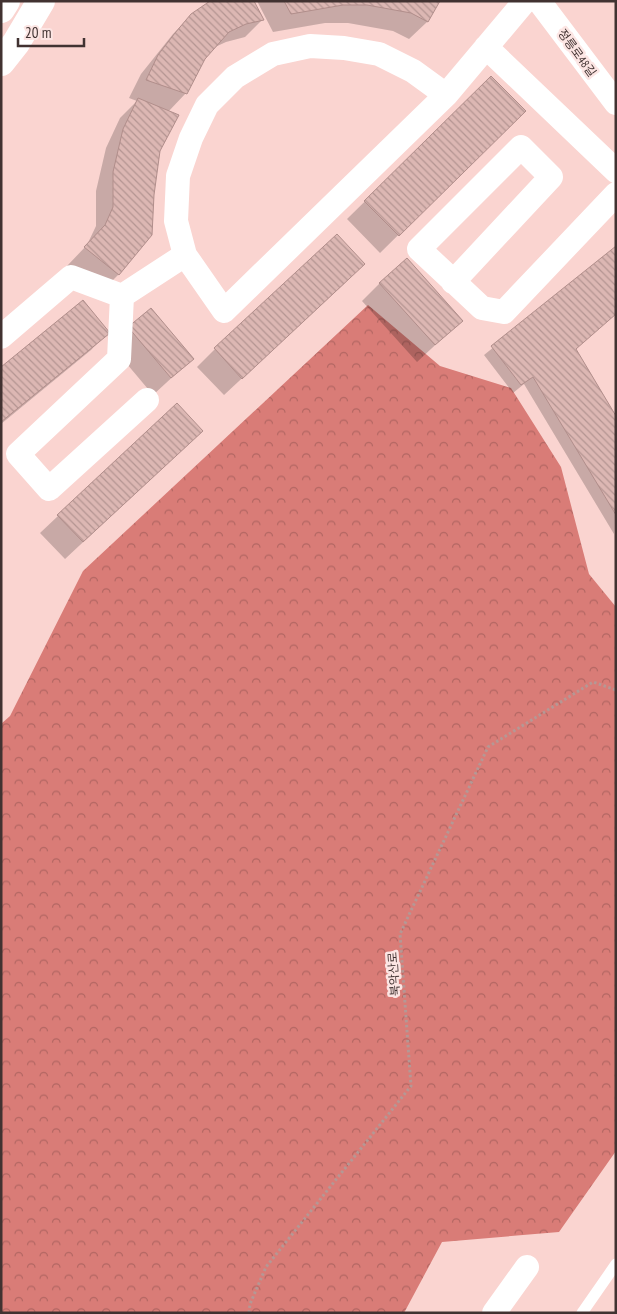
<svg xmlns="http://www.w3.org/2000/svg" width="617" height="1314" viewBox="0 0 617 1314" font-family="'PT Sans Narrow','Noto Sans KR',sans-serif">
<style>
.forest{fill:url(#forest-crowns)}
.shadow{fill:#0003}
.building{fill:url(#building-back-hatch);stroke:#b18e8b}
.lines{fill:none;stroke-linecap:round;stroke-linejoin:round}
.path{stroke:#b59895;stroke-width:3;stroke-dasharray:2.5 2.5;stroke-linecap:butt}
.lane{stroke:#fff;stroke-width:11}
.street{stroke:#fff;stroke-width:24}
.primary{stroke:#fff;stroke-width:28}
.highway{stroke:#fff;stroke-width:28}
.labels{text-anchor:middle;stroke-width:5;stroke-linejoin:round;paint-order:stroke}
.street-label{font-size:12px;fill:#413231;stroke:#fce5e3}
</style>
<defs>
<pattern id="forest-crowns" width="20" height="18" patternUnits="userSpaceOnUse" patternTransform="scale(1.25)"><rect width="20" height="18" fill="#d97c77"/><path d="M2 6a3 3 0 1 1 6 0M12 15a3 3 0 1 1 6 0" fill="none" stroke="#b26662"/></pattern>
<pattern id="building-back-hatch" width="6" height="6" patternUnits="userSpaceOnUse" patternTransform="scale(1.25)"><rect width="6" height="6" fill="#dcb7b3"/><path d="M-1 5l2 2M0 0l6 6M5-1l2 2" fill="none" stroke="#b49592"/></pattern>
</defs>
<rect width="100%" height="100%" fill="#fad4d0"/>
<!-- forest -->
<path class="forest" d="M368,305L440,366L511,388L561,467L589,574L616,607V1151L559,1232L442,1242L404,1313H1V724L10,716L83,571Z"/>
<!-- shadow -->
<path class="shadow" d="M257,1H439L427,22L409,39L393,31L348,23H325L273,32Z
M192,15L263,19L245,37L226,42L213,48L204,58L186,93L168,112L159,151L119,274L101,292L67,266L87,245L96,226V191L106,148L120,118L137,101L129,98L141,74L173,34Z
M491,77L524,111L380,253L347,219Z
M616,248L575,349L616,419L614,534L524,384L513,393L484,355Z
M346,282L224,395L197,367L215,349Z
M380,283L461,321L417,362L362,301Z
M129,328L192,359L153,395L111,345Z
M108,332L91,350L1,424V369Z
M184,448L65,559L40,533L58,516Z"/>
<!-- building -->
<path class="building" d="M210,1H254L264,20L246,24L229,32L205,59L187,94L146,80L158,55L175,33L191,14Z
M284,1H440L428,22L411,13L367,5H343L291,14Z
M491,76L526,111L399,236L364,201Z
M138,98L179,115L160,151L154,195L152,235L119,275L84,247L105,225L113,207V172L123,129Z
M337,234L365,264L242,379L214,348Z
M616,246V314L576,349L616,416V515L533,377L521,385L491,346Z
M407,258L463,321L435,345L379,283Z
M83,300L110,333L1,422V367Z
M151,308L194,359L171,378L128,327Z
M177,403L203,431L83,542L57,515Z"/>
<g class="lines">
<!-- path -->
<path class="path" d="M249,1313L250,1304L266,1267L411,1086L400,934L488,747L593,682L616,690"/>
<!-- lane -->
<path class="lane" d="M582,1313L616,1264"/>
<!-- street -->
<path class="street" d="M539,1L616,103
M486,47L616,171
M446,95L413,71L379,54L344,48L310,46L273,54L235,77L207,105L191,138L178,176L176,221L185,255L224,311L446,95L525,1
M453,282L551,177L521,147L419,249L482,308L504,312L616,194
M122,296L119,359L18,454L49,489L147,400
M1,337L71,277L122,296L185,255
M494,1313L527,1267"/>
<!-- primary -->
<path class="primary" d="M1,62L16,43L41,1"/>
<!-- highway -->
<path class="highway" d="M1,9L6,1"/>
</g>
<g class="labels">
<!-- street labels -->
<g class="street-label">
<text transform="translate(577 53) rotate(54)" y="4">정릉로48길</text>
<text transform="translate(394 974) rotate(-94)" y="4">북악산로</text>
</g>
</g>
<!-- border -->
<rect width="617" height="1314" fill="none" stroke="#413231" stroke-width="5"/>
<!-- scale -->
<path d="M18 38v8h66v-8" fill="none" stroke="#413231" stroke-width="2.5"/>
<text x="25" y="38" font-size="15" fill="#413231" stroke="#fce5e3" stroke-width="4" paint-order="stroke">20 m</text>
</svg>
